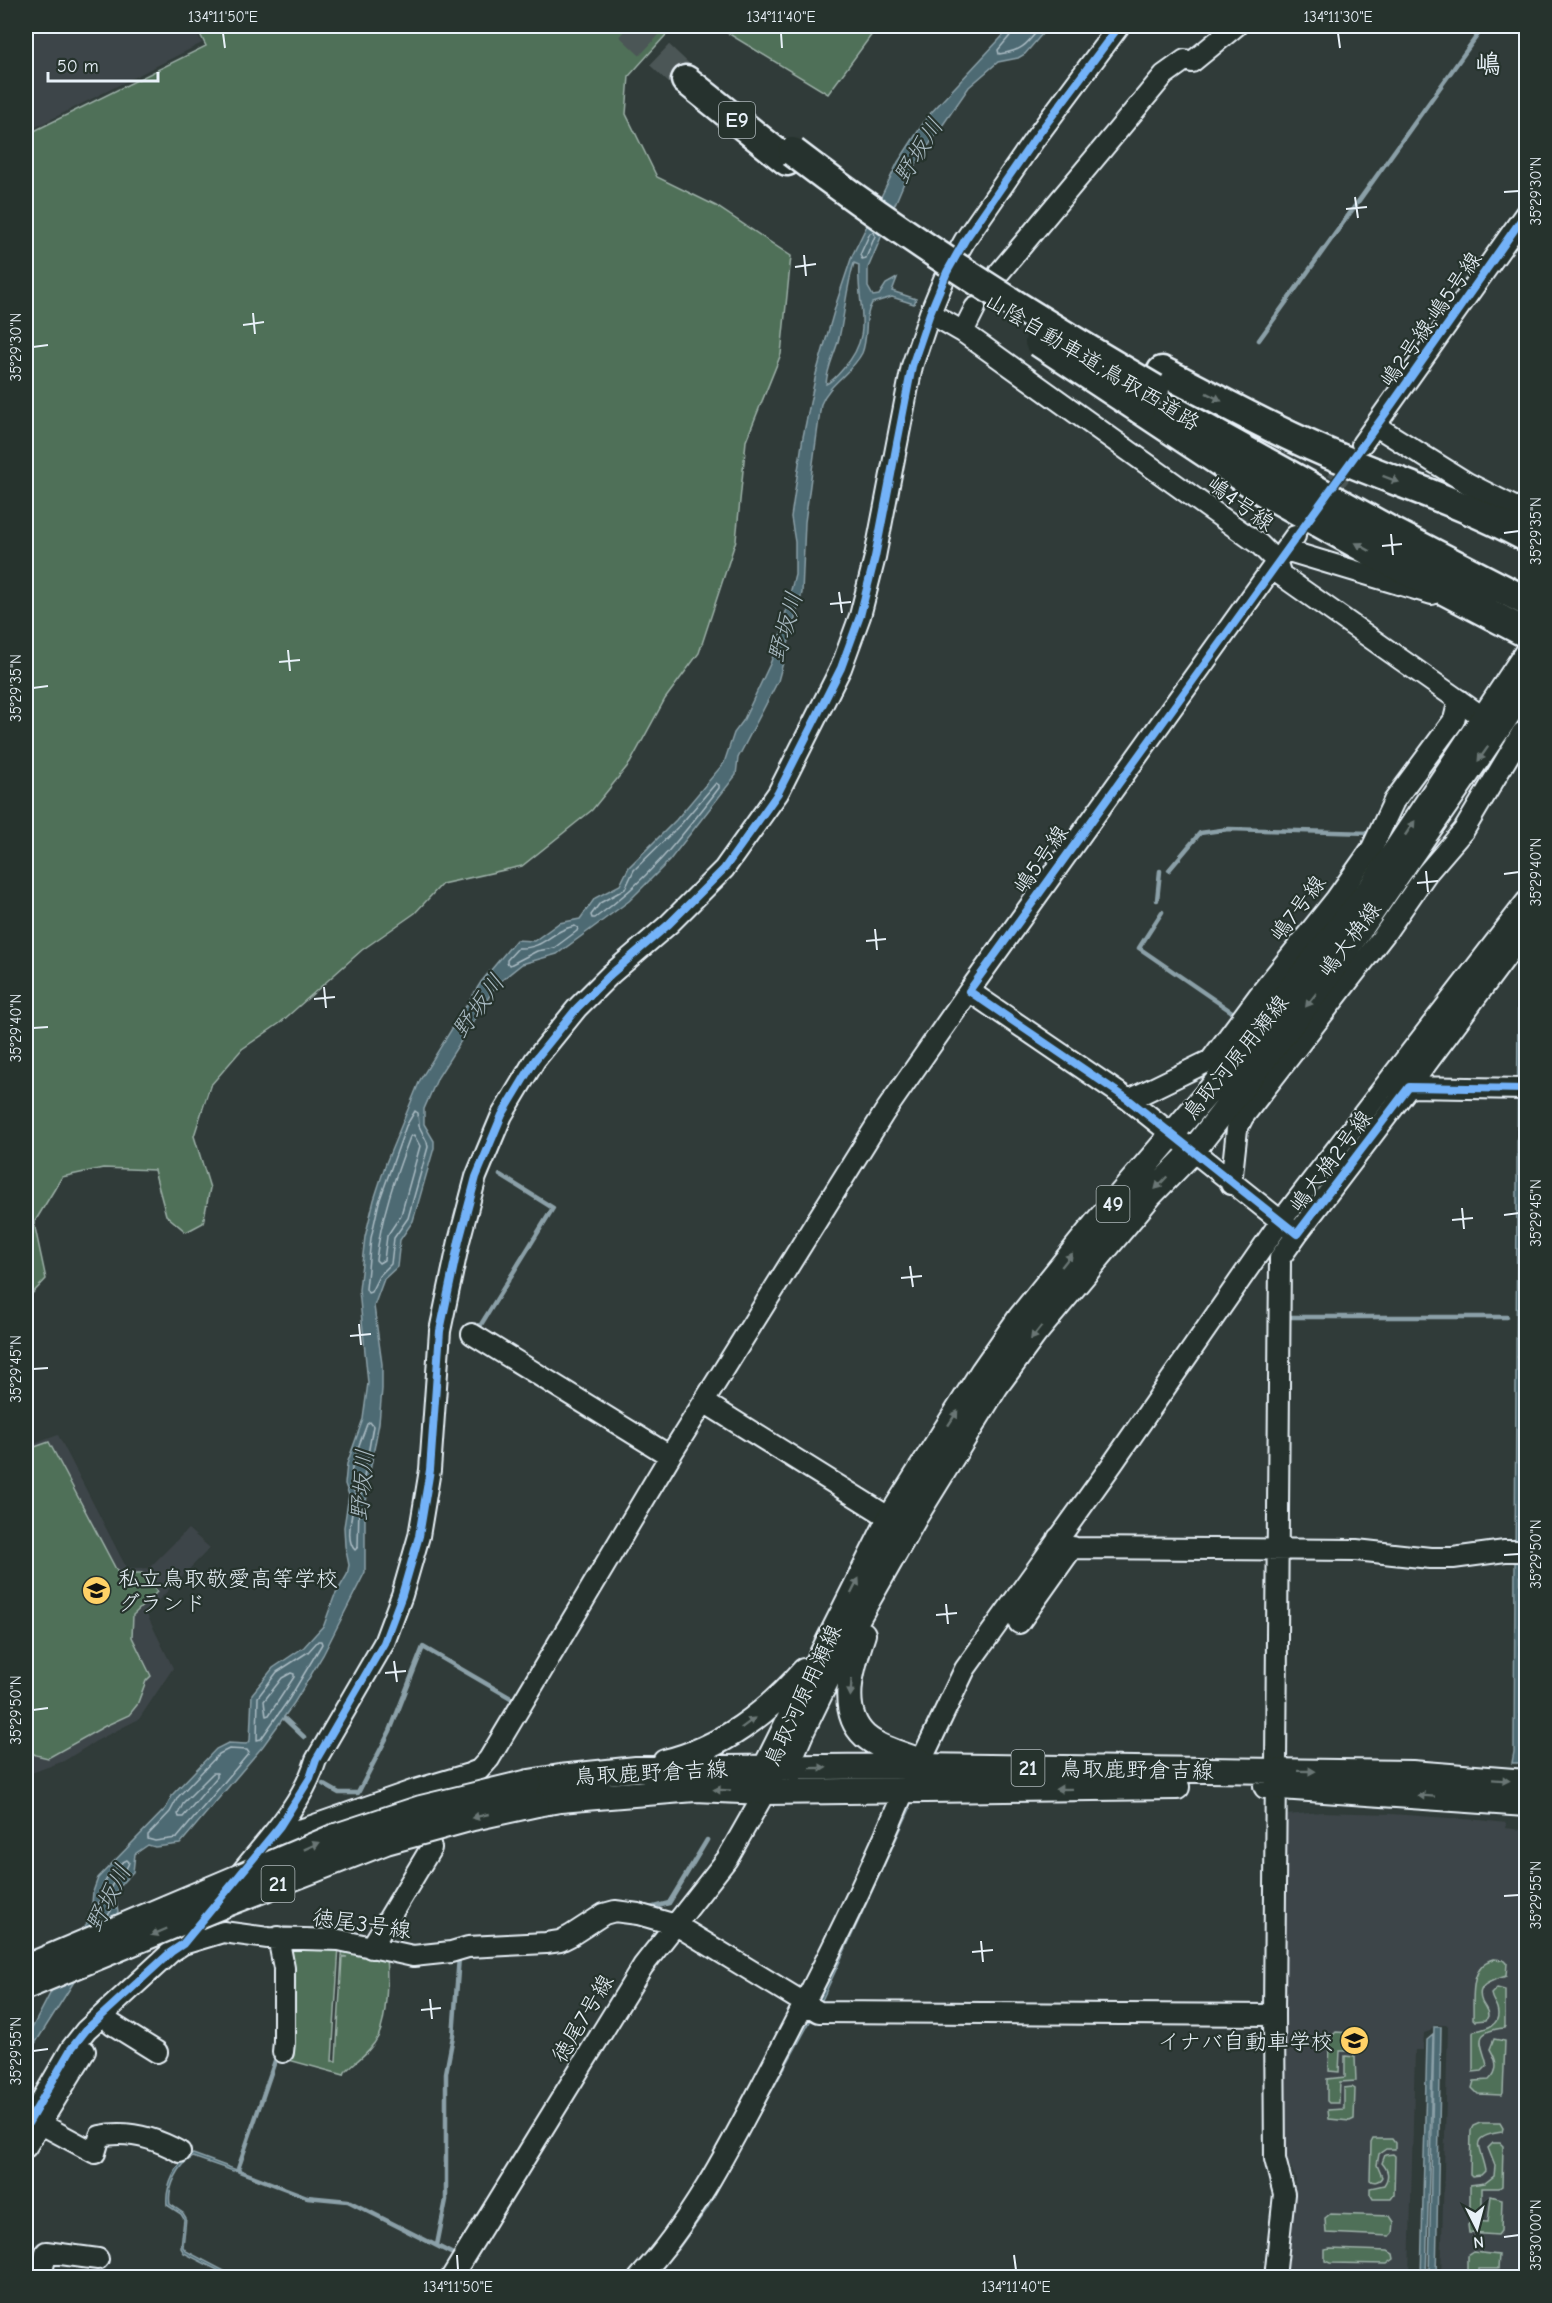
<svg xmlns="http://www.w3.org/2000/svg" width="1552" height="2303" viewBox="0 0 1552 2303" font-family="'Comic Neue','Klee One',sans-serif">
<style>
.built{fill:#3d4548}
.green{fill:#506f58;stroke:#9cb0a8;stroke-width:1.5}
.water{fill:#4d6a73;stroke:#8ba0a8;stroke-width:1.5;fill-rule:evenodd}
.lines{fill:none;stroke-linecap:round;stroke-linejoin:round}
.shore{stroke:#aabbc3;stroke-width:1.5}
.stream{stroke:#8ba0a8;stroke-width:4.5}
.minor-tunnel{stroke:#4c5656;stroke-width:20;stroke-dasharray:20 10;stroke-linecap:butt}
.highway-tunnel{stroke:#4c5656;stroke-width:28;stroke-dasharray:28 14;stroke-linecap:butt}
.minor-casing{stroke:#e8f1f8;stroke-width:24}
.major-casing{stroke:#e8f1f8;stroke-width:28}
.highway-casing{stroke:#e8f1f8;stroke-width:33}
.minor{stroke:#26332d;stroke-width:20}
.major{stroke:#26332d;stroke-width:24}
.highway{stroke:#26332d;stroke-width:28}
.major-bridge-casing{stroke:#e8f1f8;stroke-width:28;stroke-linecap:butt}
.highway-bridge-casing{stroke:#e8f1f8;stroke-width:33;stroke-linecap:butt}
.major-bridge{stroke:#26332d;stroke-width:24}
.highway-bridge{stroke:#26332d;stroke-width:28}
.cycleway-casing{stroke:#26332d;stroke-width:11}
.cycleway{stroke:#73b2f8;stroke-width:8}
.oneway{fill:#6a7674}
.ticks{fill:none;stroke:#e8f1f8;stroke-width:2}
.labels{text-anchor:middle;stroke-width:4.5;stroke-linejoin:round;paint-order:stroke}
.shield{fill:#26332d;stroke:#aeb8bb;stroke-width:1.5}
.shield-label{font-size:21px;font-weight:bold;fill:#e8f1f8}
.street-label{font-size:22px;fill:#e8f1f8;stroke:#26332d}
.poi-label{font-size:22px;fill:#e8f1f8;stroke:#26332d;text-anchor:start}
.water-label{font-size:24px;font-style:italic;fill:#aabbc3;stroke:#26332d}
.quarter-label{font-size:26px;font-weight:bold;fill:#e8f1f8;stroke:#26332d}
.neatline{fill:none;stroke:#e8f1f8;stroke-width:2}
.ticks-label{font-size:15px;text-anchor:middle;fill:#e8f1f8}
</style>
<rect width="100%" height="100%" fill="#303b39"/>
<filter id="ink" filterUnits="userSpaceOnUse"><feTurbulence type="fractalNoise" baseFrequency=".0167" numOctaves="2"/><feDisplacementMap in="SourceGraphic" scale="12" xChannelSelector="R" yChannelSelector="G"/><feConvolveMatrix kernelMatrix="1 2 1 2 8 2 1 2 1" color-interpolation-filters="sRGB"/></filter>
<g filter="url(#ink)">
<!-- built -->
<path class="built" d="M26,26H193L202,43L26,132Z
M58,1435L127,1569L149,1568L188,1529L210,1548L146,1613L173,1668L139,1719L96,1741L64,1761L26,1775V1447Z
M1322,1812L1391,1814L1478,1820L1507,1823L1506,1828L1521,1830L1523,1825L1526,1826V2277H1441L1448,2027L1446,2025H1435L1430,2031L1424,2033L1423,2050H1415L1409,2277H1285L1296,2179L1284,2153L1286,1815Z"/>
<!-- green -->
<path class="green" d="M196,26H674L629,76L626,114L657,177L716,206L791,256L781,354L746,441L736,540L699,653L665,699L630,763L592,810L522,866L442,884L415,913L362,950L280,1023L242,1049L210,1086L194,1136L210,1188L203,1223L186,1232L166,1215L154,1170L103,1168L62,1177L34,1223L46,1279L26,1300V135L206,46Z
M716,26H878L828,94Z
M49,1442L118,1573H142L157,1592L133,1615L132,1637L151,1676L146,1681L137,1705L129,1715L105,1726L48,1758L36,1755L26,1750V1450Z
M283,1942L339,1945L332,2061H336L342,1957H347L342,1956L343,1946L386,1957C388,1979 387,2018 378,2037C371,2051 356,2061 345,2072L344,2075L285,2059Z
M1494,1959L1504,1960L1507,1963L1506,1976C1495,1980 1474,1983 1482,2002C1485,2008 1488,2010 1488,2016L1486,2020L1475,2021L1473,2019C1474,1998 1468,1967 1494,1959Z
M1497,1988L1505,1990V2026L1504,2028C1468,2032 1484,2046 1487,2066L1482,2071L1473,2072V2033L1474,2031C1487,2029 1502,2025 1497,2008C1495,2002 1492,2000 1491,1994Z
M1336,2032L1351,2033L1354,2035L1356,2048L1353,2051H1340L1339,2072L1329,2071L1330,2038Z
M1494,2039L1505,2041L1503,2093L1501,2095L1478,2094L1472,2088L1474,2081L1489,2080C1500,2070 1496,2059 1490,2049Z
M1345,2056L1355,2057L1356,2081L1340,2082L1339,2103H1329L1327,2101V2079L1345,2077Z
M1352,2087L1355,2089L1354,2119L1350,2121L1329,2119L1328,2110L1344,2109V2088Z
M1480,2123H1500L1503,2128L1502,2132C1466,2137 1481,2147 1485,2171L1481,2175L1472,2176L1470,2174L1471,2130L1473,2126Z
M1373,2139H1392L1395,2143V2149H1386L1379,2154L1377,2165L1382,2177C1380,2182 1373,2183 1370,2180L1371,2143Z
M1493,2143H1500L1503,2146L1502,2186L1499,2188H1482V2211L1470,2212V2185L1485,2183L1494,2176L1495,2166L1488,2148Z
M1385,2155L1393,2154L1395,2156L1394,2195L1391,2199H1373L1370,2194V2188L1384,2185C1390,2176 1388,2170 1382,2163Z
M1491,2196L1502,2199L1501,2231L1498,2235L1469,2233L1468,2225L1471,2221L1488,2222Z
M1330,2214L1390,2216L1394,2222L1393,2233L1390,2236L1326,2233L1325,2218Z
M1330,2249L1388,2251L1393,2254L1394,2259L1387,2264L1330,2263L1325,2261V2250Z
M1473,2252L1499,2255L1498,2269H1479V2277H1467V2256Z"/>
<!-- water -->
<path class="water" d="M1012,26H1049L1025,54L1018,58L998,62L969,87L906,178L868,268V287L873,296L879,295L886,284L897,278L892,291L916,299L914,304L892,297L872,303C863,318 869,336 862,353C852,373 829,383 821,404L805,522L802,593L778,681L738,758L736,775L669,861L629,901L557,954L522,964L497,984L438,1077L424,1109V1124L434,1141V1148L413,1221L400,1240L397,1267L384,1279L374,1306L382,1364V1389L379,1423L369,1476L365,1512V1572L323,1655L294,1703L263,1746L180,1844L155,1847L148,1845L135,1854L133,1872C118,1886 113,1891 118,1912L26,2058V2040L91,1915L93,1892L98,1878L166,1808L173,1794L216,1749L228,1743L246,1744L250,1740L252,1694L273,1668L304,1647L324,1625L334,1597L347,1575L349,1565L345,1546L344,1527L349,1495L345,1484L347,1464L363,1419L368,1383L359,1290L365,1237L374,1200L386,1163L420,1080L481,982L516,940L534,941L559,923L580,919L595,898L620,885L629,867L676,820L724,763L734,733L743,721L770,664L783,629L787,605L795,575V542L791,517L803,437L816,374L837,301L852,256L898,162L928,116ZM854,263L859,265C856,306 876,333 843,369C838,375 833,381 826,384C827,367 835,354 839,338C845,313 846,288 854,263Z
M1523,948L1522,1076L1526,1077V1080H1522L1520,1763H1512L1514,1752L1518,1006L1519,951Z
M904,1809H910L823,1998L707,2209L679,2248L654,2277L646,2278Z
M1434,2027H1441L1436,2277L1429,2278Z
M1433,2035L1426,2277L1421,2278L1427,2040Z
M193,2154L237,2170L233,2171L193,2157C179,2164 167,2188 170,2204L183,2213L186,2218L183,2247L186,2251L230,2274L231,2277L184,2253L181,2248L184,2219L181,2214L167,2205C165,2188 176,2161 193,2154Z"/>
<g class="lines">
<!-- shore -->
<path class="shore" d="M1016,26L1014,31L998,50L999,54C1023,51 1027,44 1041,26
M874,232L875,236L866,258L862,259L860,255L870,233Z
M716,783L719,785V788C681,838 646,882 595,918H592L591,915L600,903L625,889L634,870L681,824Z
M575,926L578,928L577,931L554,948L537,951L510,965L507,963V960L518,948C546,949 549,931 575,926Z
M415,1111L418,1113L419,1126L427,1142L428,1147L408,1218L394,1238L391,1264L379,1276L371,1292L368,1293L366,1289L371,1238L379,1202L406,1126Z
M414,1135L420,1146L401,1215L387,1236L384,1260L379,1263L376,1260C381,1217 395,1177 410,1137Z
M370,1422L373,1426L361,1494L357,1496C342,1477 360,1445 367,1424Z
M357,1503L359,1506L358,1547L355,1550C345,1540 352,1518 353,1505Z
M318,1641H321L322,1644L289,1699L261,1739L257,1740L258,1697L277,1672L308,1652Z
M291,1673L294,1674V1677L269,1715L266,1716L264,1701L282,1678Z
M229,1749L247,1750L249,1753L177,1838L155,1841L148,1839V1835L170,1812L178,1797L219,1754Z
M213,1773H217V1777L183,1817H179L178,1814L184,1802Z
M92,1924C104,1907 94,1892 112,1872C117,1867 121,1862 127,1860L129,1862C127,1872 119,1874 114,1882C108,1889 109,1902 111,1911L106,1918"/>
<!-- stream -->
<path class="stream" d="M1259,340L1484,26
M1169,870L1200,833L1229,829L1369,833L1372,829
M1157,900L1160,871
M1162,912L1139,948L1235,1014L1234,1016
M1291,1317H1507
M477,1331L553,1208L500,1175
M285,1719L304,1737
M323,1784L339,1793H358L390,1731L423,1647L516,1701
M650,1908L669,1903L707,1840
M238,2169L277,2055
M239,2171L307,2197L348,2201L451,2253
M437,2245L446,2200V2073L453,2036L459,1957"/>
<!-- minor-tunnel -->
<path class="minor-tunnel" d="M1318,505L1356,454"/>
<!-- highway-tunnel -->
<path class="highway-tunnel" d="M629,26L686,80"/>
<defs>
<path id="minor" d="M999,273L1164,75L1185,60L1192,62L1236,26
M930,313L963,332L1260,545L1276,561L1281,575L1484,718
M963,332L975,308
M1376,426L1467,483L1526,513
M1362,444L1526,213
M1295,536L969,991L1129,1100L1297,1234L1409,1087L1526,1089
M1285,550L1432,594
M1409,1087L1526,930
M1129,1100L1211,1060L1260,994L1336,899L1372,848L1394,801L1454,720L1459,700
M1231,1184L1237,1129L1243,1117L1384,935L1427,873L1464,830L1522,733H1526
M472,1334L670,1456
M704,1402L890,1518
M1058,1538L1070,1547L1075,1548L1356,1550L1430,1558H1453L1505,1551H1526
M1019,1623L1073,1547
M921,1761L965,1669L1113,1463L1281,1221L1526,902
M271,1836L306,1828L415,1790L469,1774L479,1770L489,1759L670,1456L884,1113L969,991
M236,1879C265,1842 302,1806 316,1760L384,1643L402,1595L419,1536L430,1470L440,1331L459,1241L476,1177L502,1115L535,1060L577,1008L611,974L669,924L724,869L778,793L841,668L860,616L875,557L912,366L930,313L947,272L965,240L1034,140L1119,26
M278,1937L284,1968V2042L283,2052
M183,1944L223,1932L268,1938L339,1940L413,1956L451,1952L468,1947L546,1943L560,1941L570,1936L604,1914L615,1911L638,1914L676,1925L819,2012L1274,2015
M371,1948L431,1848L423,1818
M112,2024L157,2052
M41,2124L95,2153L100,2136C129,2130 155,2138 180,2152
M26,2127L71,2049L86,2030L171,1952L183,1944L210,1911
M26,2147L85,2051
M41,2278L46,2252L98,2259
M451,2278L643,1966L727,1859L765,1792
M639,2278C696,2216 733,2140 772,2066C819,1976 865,1885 904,1791
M1275,2278L1284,2194L1275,2159L1274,2015L1280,1258L1297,1234"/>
<path id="major" d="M863,1634C853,1664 837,1710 865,1736C880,1749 902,1754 921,1761
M665,1762C722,1748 766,1714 804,1671
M529,1782L560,1777L636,1769L918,1766L1412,1773L1526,1782
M1266,1786L1526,1804
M765,1792V1768L890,1518L983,1371L1020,1318L1098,1221L1211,1089L1372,886L1526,654
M765,1792L786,1768L801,1733L852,1628L915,1517L996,1386L1035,1333L1150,1195L1192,1152L1319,989L1526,688
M537,1804L560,1800L695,1789L765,1792L1177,1787"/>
<path id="highway" d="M686,80L787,161
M1162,371C1221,401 1280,434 1342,459C1404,485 1467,505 1526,537
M1140,409L1265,492L1379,556L1526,633
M1172,410L1392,532L1526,601"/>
</defs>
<!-- minor casing -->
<use href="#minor" class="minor-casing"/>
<!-- major casing -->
<use href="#major" class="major-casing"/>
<!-- highway casing -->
<use href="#highway" class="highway-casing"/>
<!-- minor -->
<use href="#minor" class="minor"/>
<!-- major -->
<use href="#major" class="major"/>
<!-- highway -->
<use href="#highway" class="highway"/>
<defs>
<path id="major-bridge" d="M26,1967L333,1837L421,1808L529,1782
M26,1987L227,1904L386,1842L473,1818L537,1804"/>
<path id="highway-bridge" d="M793,152C908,240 1030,316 1155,389
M1039,342L1140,409"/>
</defs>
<!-- major-bridge casing -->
<use href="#major-bridge" class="major-bridge-casing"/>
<!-- highway-bridge casing -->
<use href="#highway-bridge" class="highway-bridge-casing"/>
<!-- major-bridge -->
<use href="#major-bridge" class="major-bridge"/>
<!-- highway-bridge -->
<use href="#highway-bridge" class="highway-bridge"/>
<defs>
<path id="cycleway" d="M1526,213L1385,414L969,991L1129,1100L1297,1234L1409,1087L1526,1089
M26,2127L71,2049L86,2030L171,1952L183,1944L280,1826L310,1778L316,1760L384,1643L402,1595L419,1536L430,1470L440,1331L459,1241L476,1177L502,1115L535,1060L577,1008L611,974L669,924L724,869L778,793L841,668L860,616L875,557L912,366L930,313L947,272L965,240L1034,140L1119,26"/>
</defs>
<!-- cycleway casing -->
<use href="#cycleway" class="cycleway-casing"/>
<!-- cycleway -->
<use href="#cycleway" class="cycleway"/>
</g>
<!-- one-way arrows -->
<defs><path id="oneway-solid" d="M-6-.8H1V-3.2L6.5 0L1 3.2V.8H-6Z" transform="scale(1.5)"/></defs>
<g class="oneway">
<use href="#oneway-solid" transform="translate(1214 397) rotate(27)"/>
<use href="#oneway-solid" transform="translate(1391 479) rotate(21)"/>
<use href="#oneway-solid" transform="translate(1363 547) rotate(-151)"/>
<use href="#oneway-solid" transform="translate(1483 754) rotate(125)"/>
<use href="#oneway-solid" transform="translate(1410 828) rotate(-56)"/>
<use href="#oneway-solid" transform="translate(1311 1000) rotate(128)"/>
<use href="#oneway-solid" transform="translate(1161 1183) rotate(134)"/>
<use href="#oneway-solid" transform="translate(1067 1260) rotate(-51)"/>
<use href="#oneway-solid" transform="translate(1036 1333) rotate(128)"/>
<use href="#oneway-solid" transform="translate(953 1418) rotate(-57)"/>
<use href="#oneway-solid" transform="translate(855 1586) rotate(-63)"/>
<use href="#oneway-solid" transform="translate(851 1688) rotate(94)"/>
<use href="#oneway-solid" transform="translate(748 1723) rotate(-37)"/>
<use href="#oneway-solid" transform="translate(818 1768) rotate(-1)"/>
<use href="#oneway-solid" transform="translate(1307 1771) rotate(1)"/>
<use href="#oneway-solid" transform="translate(1501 1780) rotate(4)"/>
<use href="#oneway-solid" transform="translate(1064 1789) rotate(179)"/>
<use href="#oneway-solid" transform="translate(722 1790) rotate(-177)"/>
<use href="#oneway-solid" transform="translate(1426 1796) rotate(-176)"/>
<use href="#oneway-solid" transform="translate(480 1816) rotate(167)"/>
<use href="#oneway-solid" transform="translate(312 1846) rotate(-24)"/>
<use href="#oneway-solid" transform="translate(159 1932) rotate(157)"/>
</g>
</g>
<!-- ticks -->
<path class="ticks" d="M223,33L225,48M781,33L782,48M1338,33L1340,48M1504,192L1519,191M1355,197L1358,218M1346,209L1367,207M804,255L806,276M795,267L816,264M253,313L255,334M243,325L264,322M33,347L48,345M1504,533L1519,531M1391,534L1393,555M1382,546L1402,544M839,592L842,613M830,604L851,602M288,650L290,671M279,662L300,660M33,688L48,686M1426,871L1428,892M1504,874L1519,872M1417,883L1438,881M875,929L877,950M866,941L886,939M324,987L326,1008M314,999L335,997M33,1028L48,1027M1462,1208L1464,1229M1504,1215L1519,1213M1452,1220L1473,1218M910,1266L913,1287M901,1278L922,1276M359,1324L361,1345M350,1336L371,1334M33,1369L48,1368M1504,1555L1519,1554M946,1604L948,1624M936,1615L957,1613M394,1661L397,1682M385,1673L406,1671M33,1710L48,1708M1504,1896L1519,1895M981,1941L983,1962M972,1952L993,1950M430,1999L432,2019M421,2010L441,2008M33,2051L48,2049M1504,2237L1519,2235M457,2255L458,2270M1014,2255L1016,2270"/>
<!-- icons -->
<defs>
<symbol id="school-disc" viewBox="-11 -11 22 22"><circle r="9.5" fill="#ffd166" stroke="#26332d"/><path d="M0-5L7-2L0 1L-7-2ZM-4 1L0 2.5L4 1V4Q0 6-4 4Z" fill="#111"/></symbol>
</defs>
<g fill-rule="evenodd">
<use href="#school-disc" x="80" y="1574" width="33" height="33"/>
<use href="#school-disc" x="1338" y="2024" width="33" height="33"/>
</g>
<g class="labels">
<!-- shield labels -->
<g class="shield">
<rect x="719" y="102" width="36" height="36" rx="4.5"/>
<rect x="1096.5" y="1186" width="33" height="36" rx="4.5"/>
<rect x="1011.5" y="1750" width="33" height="36" rx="4.5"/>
<rect x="261.5" y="1866" width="33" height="36" rx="4.5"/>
</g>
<g class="shield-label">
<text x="737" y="127">E9</text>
<text x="1113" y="1211">49</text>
<text x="1028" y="1775">21</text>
<text x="278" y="1891">21</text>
</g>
<!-- street labels -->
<g class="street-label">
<text transform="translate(1430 319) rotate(-55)" y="8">嶋2号線;嶋5号線</text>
<text transform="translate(1093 361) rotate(31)" y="8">山陰自動車道;鳥取西道路</text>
<text transform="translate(1241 503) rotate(36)" y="8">嶋4号線</text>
<text transform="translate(1040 859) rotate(-55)" y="8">嶋5号線</text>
<text transform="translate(1297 908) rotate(-53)" y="8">嶋7号線</text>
<text transform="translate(1349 939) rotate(-53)" y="8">嶋大桷線</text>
<text transform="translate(1235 1057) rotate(-51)" y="8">鳥取河原用瀬線</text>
<text transform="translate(1330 1161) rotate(-53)" y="8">嶋大桷2号線</text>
<text transform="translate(802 1695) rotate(-65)" y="8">鳥取河原用瀬線</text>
<text transform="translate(1137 1769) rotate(1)" y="8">鳥取鹿野倉吉線</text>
<text transform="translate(651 1772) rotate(-3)" y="8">鳥取鹿野倉吉線</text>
<text transform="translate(362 1923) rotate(8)" y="8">徳尾3号線</text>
<text transform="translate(582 2018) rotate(-59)" y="8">徳尾7号線</text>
</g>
<!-- poi labels -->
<g class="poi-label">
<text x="118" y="1586">私立鳥取敬愛高等学校<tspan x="118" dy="25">グランド</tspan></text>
<text x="1333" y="2049" text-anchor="end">イナバ自動車学校</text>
</g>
<!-- water labels -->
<g class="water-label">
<text transform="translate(918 151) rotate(-58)" y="8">野坂川</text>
<text transform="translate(785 627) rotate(-74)" y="8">野坂川</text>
<text transform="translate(478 1006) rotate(-54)" y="8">野坂川</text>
<text transform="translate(362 1485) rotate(-85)" y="8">野坂川</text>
<text transform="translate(108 1898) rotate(-63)" y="8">野坂川</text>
</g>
<!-- quarter labels -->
<g class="quarter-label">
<text x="1488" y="73">嶋</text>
</g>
</g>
<!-- margin -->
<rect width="1552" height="2303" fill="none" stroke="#26332d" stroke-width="66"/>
<!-- north arrow -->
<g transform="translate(1477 2228) rotate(174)" stroke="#26332d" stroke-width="4.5" paint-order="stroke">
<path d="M0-4.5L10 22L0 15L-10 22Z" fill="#e8f1f8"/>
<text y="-9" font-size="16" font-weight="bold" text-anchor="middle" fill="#e8f1f8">N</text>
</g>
<!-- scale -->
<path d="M48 72v9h110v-9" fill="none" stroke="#e8f1f8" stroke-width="3"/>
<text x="57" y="72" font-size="18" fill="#e8f1f8" stroke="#26332d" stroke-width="4.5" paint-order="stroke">50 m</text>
<rect x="33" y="33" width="1486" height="2237" class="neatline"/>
<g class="ticks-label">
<text x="223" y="22">134°11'50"E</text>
<text x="781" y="22">134°11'40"E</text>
<text x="1338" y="22">134°11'30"E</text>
<text transform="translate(1536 191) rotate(-90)" y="5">35°29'30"N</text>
<text transform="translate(16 347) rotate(-90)" y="5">35°29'30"N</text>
<text transform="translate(1536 531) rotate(-90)" y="5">35°29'35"N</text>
<text transform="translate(16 688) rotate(-90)" y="5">35°29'35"N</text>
<text transform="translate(1536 872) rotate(-90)" y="5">35°29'40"N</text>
<text transform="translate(16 1028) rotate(-90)" y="5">35°29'40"N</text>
<text transform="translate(1536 1213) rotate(-90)" y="5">35°29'45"N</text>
<text transform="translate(16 1369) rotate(-90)" y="5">35°29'45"N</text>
<text transform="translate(1536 1554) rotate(-90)" y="5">35°29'50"N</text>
<text transform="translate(16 1710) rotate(-90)" y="5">35°29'50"N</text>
<text transform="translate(1536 1895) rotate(-90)" y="5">35°29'55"N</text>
<text transform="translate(16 2051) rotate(-90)" y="5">35°29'55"N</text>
<text transform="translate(1536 2235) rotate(-90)" y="5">35°30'00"N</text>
<text x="458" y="2292">134°11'50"E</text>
<text x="1016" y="2292">134°11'40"E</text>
</g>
</svg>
